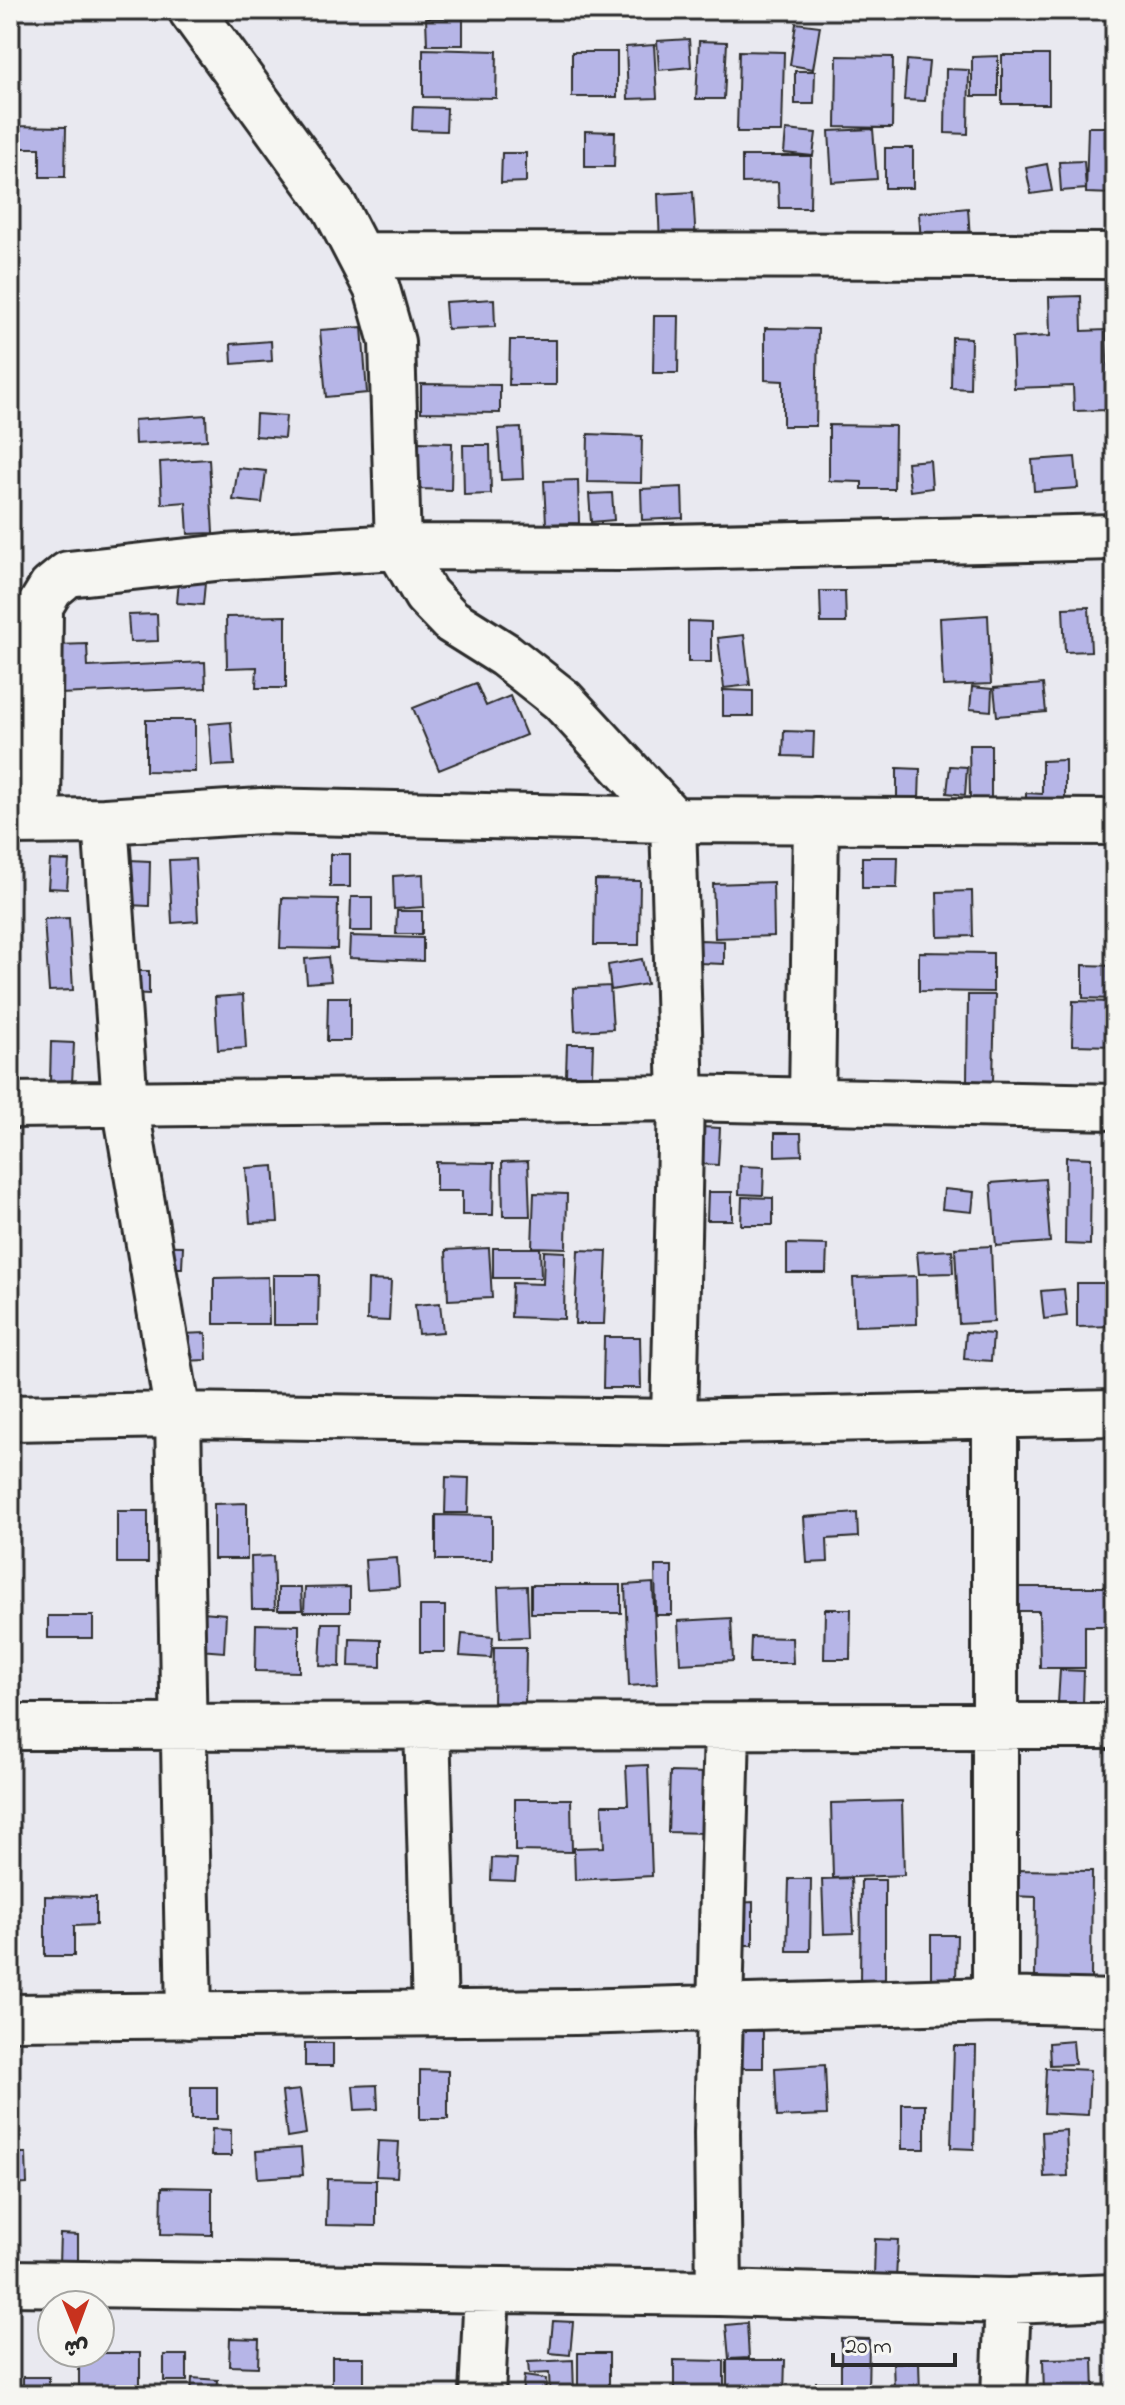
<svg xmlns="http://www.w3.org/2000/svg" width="1125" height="2405" viewBox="0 0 1125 2405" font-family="'Indie Flower','Playpen Sans Arabic',sans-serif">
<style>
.building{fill:#b6b5e7;stroke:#2b2b2b;stroke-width:2}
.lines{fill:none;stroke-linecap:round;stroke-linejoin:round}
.street-casing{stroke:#2b2b2b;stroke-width:50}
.street{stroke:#f6f6f2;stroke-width:44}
</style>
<rect width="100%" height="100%" fill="#e9e9f0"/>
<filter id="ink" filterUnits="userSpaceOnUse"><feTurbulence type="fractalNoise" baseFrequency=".0125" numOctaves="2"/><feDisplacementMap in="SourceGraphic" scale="16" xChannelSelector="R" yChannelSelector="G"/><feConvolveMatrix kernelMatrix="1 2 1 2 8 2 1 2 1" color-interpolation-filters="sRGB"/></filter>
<g filter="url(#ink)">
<!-- building -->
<path class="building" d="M426,18H463V45H427Z
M796,23L820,26L813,69L790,65Z
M689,39L691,67L659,70L657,41Z
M699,41L727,42L724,99H696Z
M654,45L657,98L628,99L626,47Z
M423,49L497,51L496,98L423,97Z
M739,51L784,52L782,132H737Z
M572,52H617V97H572Z
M1002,55H1049V104H1002Z
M837,56L893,57L892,128L836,127Z
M998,56V96H972V57Z
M907,60L929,62L925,101L904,100Z
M946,69L969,70L968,134L945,133Z
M795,71H815L814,104H795Z
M413,107L447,108L446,131L412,130Z
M10,126L66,127L65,177H40V148H10Z
M1088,127H1115V194L1086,193Z
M873,129L877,179L832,182L829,131Z
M786,130L816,133L813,156L784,153Z
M585,131L615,132L614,167H585Z
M885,148H913V188H885Z
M502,153H526V182L501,183Z
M742,156H811L810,208H779L778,182L742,183Z
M1084,161L1086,189L1061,191L1059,162Z
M1047,164L1052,191L1031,194L1026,168Z
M693,192L696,243L660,245L658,194Z
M1107,197H1115V240H1106Z
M968,208L970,239L921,243L919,213Z
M1081,296L1082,331L1106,330L1109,410L1074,411L1073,386L1014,388L1012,338L1050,336L1049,297Z
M494,299L495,327L447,329L445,302Z
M654,316H679L678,373H653Z
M362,327L367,393L326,397L320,330Z
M765,328L818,329L816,426H783V381L765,380Z
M952,337L971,338L970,389L951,388Z
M510,340H556V385H509Z
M271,341L272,361L232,364L231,344Z
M421,384L500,385V413L421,412Z
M256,414L286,416L284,438L255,436Z
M206,415L207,440L135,444L134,420Z
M829,425L895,426L894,489H862V482L829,481Z
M521,428L523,479L501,480L498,429Z
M588,434L642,436L641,483L587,482Z
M419,442L452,443L451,490L418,489Z
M463,445H490L491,494L464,495Z
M1075,457L1078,488L1034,491L1032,460Z
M209,459L213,533L188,534L186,502L162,504L160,462Z
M930,460L932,488L910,491L907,462Z
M238,468L266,471L262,503L233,500Z
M578,480L579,523L546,524L544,481Z
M682,487L683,518L642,520L641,489Z
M612,493L614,520L591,522L589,494Z
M179,580L205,583L203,605L177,603Z
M820,591H845L846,623H821Z
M1089,607L1091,651L1065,652L1063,608Z
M157,614L158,641L130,642L128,615Z
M988,615L991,684L943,686L940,618Z
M286,616V688H256L257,667L227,668L226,617Z
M688,621L711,622V662H688Z
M744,635L750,685L724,688L718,638Z
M87,644L88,667L205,662L206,688L59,694L57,645Z
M45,654L46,688L10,689V655Z
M476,683L486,706L510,696L526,735L439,770L413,708Z
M1043,684L1046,712L997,716L994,688Z
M972,687L992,689L991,711L970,709Z
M723,690L753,691V716H723Z
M146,720H195V772L146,771Z
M231,722L234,765L212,766L209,724Z
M784,731L814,732L813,757L783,756Z
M969,745H991V798H970Z
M1065,760V816H1026V793L1042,794V761Z
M950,766L967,767L965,795L947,793Z
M897,768L920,769L919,800L897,799Z
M330,854H350V887H330Z
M862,857H898L897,888H862Z
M195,859L198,921L172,923L169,860Z
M50,860L69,861L67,889L48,888Z
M129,860L150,861L149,906L128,905Z
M423,874L424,907L394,909L393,876Z
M595,880L640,881L639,945H594Z
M773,882L774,936L715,938L713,884Z
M972,891L973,936L938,937L937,892Z
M351,897H372V931H350Z
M282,898L338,899L337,949L280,948Z
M397,911H422V934H396Z
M69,918L73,990L49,991L44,919Z
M350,936L423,938V961L349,958Z
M700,940L724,941V964L699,963Z
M919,952L993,953V992L919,991Z
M328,957L331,981L307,983L305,959Z
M642,959L647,984L611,990L608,965Z
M1083,965L1115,966V999L1083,998Z
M128,971H149V994L128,993Z
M610,986L613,1029L575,1031L573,988Z
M243,995L246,1048L218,1050L215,997Z
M968,995H995L993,1082H967Z
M328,997H350V1041H327Z
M10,1001H14L15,1053H10Z
M1073,1001L1115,1002V1046L1072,1045Z
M51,1042L74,1043L72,1083L50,1082Z
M567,1044H593L592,1075H566Z
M701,1127L720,1128L718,1165L700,1164Z
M775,1133H801L802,1155L775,1156Z
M1066,1157L1091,1158L1090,1245L1065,1244Z
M528,1161L530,1216H503L502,1162Z
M436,1162L494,1163L493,1215H462V1191H436Z
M274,1166L278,1222L250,1223L246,1168Z
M740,1166L764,1167L763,1195L739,1194Z
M1045,1179L1050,1242L996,1246L991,1183Z
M944,1189L974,1192L972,1212L942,1209Z
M708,1192H732V1220H707Z
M534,1193L567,1194L566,1248L532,1247Z
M742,1197L773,1198V1225H741Z
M787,1244L827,1245L826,1273H787Z
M128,1245L183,1246L182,1268H128Z
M991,1246L994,1322L959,1324L955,1248Z
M489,1248L492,1298L448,1300L446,1250Z
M493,1248H540L541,1278H493Z
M578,1250L607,1251L604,1324H575Z
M952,1250L953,1273L919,1274L917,1252Z
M544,1251L565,1252L564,1319L511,1317L512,1283L543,1284Z
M273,1275H319L318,1325H273Z
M916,1276L917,1324L855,1326L853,1278Z
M268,1277L269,1324H214V1278Z
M368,1280L391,1281L389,1321L367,1320Z
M1077,1283H1115V1326L1077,1327Z
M1064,1289L1067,1316L1044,1319L1041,1291Z
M440,1303L443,1332L418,1334L415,1305Z
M966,1332L993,1334L991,1361L964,1359Z
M206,1333L207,1360L182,1361L181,1334Z
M604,1337H640L641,1388H603Z
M446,1477L469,1478L468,1513H445Z
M247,1503V1559H214V1504Z
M117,1511H148V1563H117Z
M857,1513L858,1537L827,1539L828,1562L807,1563L804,1517Z
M436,1515L492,1516V1560H436Z
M273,1556L275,1609H252L251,1557Z
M397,1558L399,1587L367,1589L365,1560Z
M655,1566H672V1615H656Z
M653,1583L657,1684L629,1686L625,1585Z
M531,1585H621V1613H531Z
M527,1586L529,1637L500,1638L498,1587Z
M350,1587V1612H304L305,1588Z
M1006,1587H1115V1653H1108L1107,1626H1085V1668H1040L1039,1611H1006Z
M278,1588H301L302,1610H278Z
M420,1606H445V1652H420Z
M825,1609H851L850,1659H824Z
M202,1612L226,1614L224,1652L199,1650Z
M48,1616H93V1638H48Z
M731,1618L733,1661L680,1664L678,1621Z
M322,1623H341L340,1667L320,1666Z
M256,1624L299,1625V1672L255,1671Z
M462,1634L493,1637L491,1658L460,1656Z
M751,1637L792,1638L793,1663H750Z
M350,1639L381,1640V1667L349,1666Z
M494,1647H526L525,1705H493Z
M1060,1670L1084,1671L1083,1704L1058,1703Z
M648,1765L652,1876L575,1880L574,1848L604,1847L602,1805H628L626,1766Z
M670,1772L707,1773L706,1833L668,1832Z
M515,1799H571L572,1852L515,1851Z
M902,1801L904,1875L833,1878L831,1803Z
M492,1858L517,1859L515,1881L491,1880Z
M1010,1870L1092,1871L1091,1979L1035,1978L1036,1897L1010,1896Z
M1110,1877H1115V1938H1108Z
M851,1878L854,1933L824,1934L822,1879Z
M789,1879H811L810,1951H787Z
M861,1880H885V1983H860Z
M45,1896L96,1897V1925L74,1926V1956H45Z
M753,1902V1945H736V1903Z
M931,1935H957L956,1981L931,1980Z
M719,2030L763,2031V2068H719Z
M1073,2041L1075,2064L1050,2065L1049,2043Z
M305,2043H333V2066H305Z
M954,2046H976L974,2149L951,2148Z
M825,2065L827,2115L777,2117L775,2068Z
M1046,2068L1090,2070L1088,2115L1044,2113Z
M420,2070L448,2071V2119H420Z
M377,2085L378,2109L355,2110L353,2086Z
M191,2087H217V2119H191Z
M300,2090L306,2134L287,2137L282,2092Z
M902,2104H925V2149H902Z
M212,2129L231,2130V2156H211Z
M1066,2130L1068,2176L1044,2177L1042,2132Z
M378,2141L399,2142L397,2177L376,2176Z
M301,2148L303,2175L258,2178L256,2151Z
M10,2153H26L27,2184L10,2185Z
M327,2179L376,2180V2226L326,2225Z
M162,2187L212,2188V2235L161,2234Z
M60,2234L78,2235V2264H59Z
M875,2239L898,2240L896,2279L874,2278Z
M553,2321L573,2322L570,2355L550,2353Z
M747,2323L749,2358L729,2359L726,2325Z
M230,2338L259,2339L258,2367L229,2366Z
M841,2338L869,2339L868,2395H816V2382H841Z
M79,2353H140V2395H79Z
M578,2353H609V2395H578Z
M164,2355H187V2381H164Z
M332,2357H364V2395H332Z
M1093,2358L1094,2395H1044L1043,2359Z
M573,2360L574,2395H550L549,2373L529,2374L528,2362Z
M674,2360L724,2361V2395H674Z
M727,2360H785L784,2395H727Z
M919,2362L920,2395H871V2390L894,2389L893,2363Z
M524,2376L546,2379L545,2395H522Z
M23,2377H49V2395H23Z
M192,2378L218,2380L217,2395H191Z"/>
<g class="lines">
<defs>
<path id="street" d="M191,10L335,208L377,289L392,342L398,547L426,595L451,621L505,655L562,700L673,820L681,1098L674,1422
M362,255L1115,256
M38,821L40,606L51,588L68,574L225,557L398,547L622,548L1115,537
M105,821L125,1103L178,1415L189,2016
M10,822L105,821L261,811L673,820L1115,822
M812,1101L816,820
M10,1105L681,1098L1115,1107
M995,1417V2000
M10,1418L178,1415L674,1422L1115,1413
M427,1725L435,2012
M10,1727L1115,1726
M10,2017L576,2012L995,2000L1115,2003
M10,2283L719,2293L1008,2301L1115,2297
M719,2293L717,2133L727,1727
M482,2395L487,2291
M1004,2395L1008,2301"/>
</defs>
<!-- street casing -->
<use href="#street" class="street-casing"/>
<!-- street -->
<use href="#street" class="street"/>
</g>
</g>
<!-- margin -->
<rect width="1125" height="2405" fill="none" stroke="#f6f6f2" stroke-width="40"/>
<rect x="20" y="20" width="1085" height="2365" fill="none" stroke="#2b2b2b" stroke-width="3" filter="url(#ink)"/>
<!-- north arrow -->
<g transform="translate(76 2329) rotate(179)"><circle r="38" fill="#f6f6f2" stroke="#a5a5a2" stroke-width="2"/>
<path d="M0-6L14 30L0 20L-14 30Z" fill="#c8321e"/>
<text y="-12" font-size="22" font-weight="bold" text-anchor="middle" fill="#2b2b2b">ش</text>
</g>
<!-- scale -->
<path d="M833 2353v12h122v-12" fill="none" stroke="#2b2b2b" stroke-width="4"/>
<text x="845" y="2353" font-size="24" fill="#2b2b2b" stroke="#f6f6f2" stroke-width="6" paint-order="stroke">20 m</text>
</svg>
